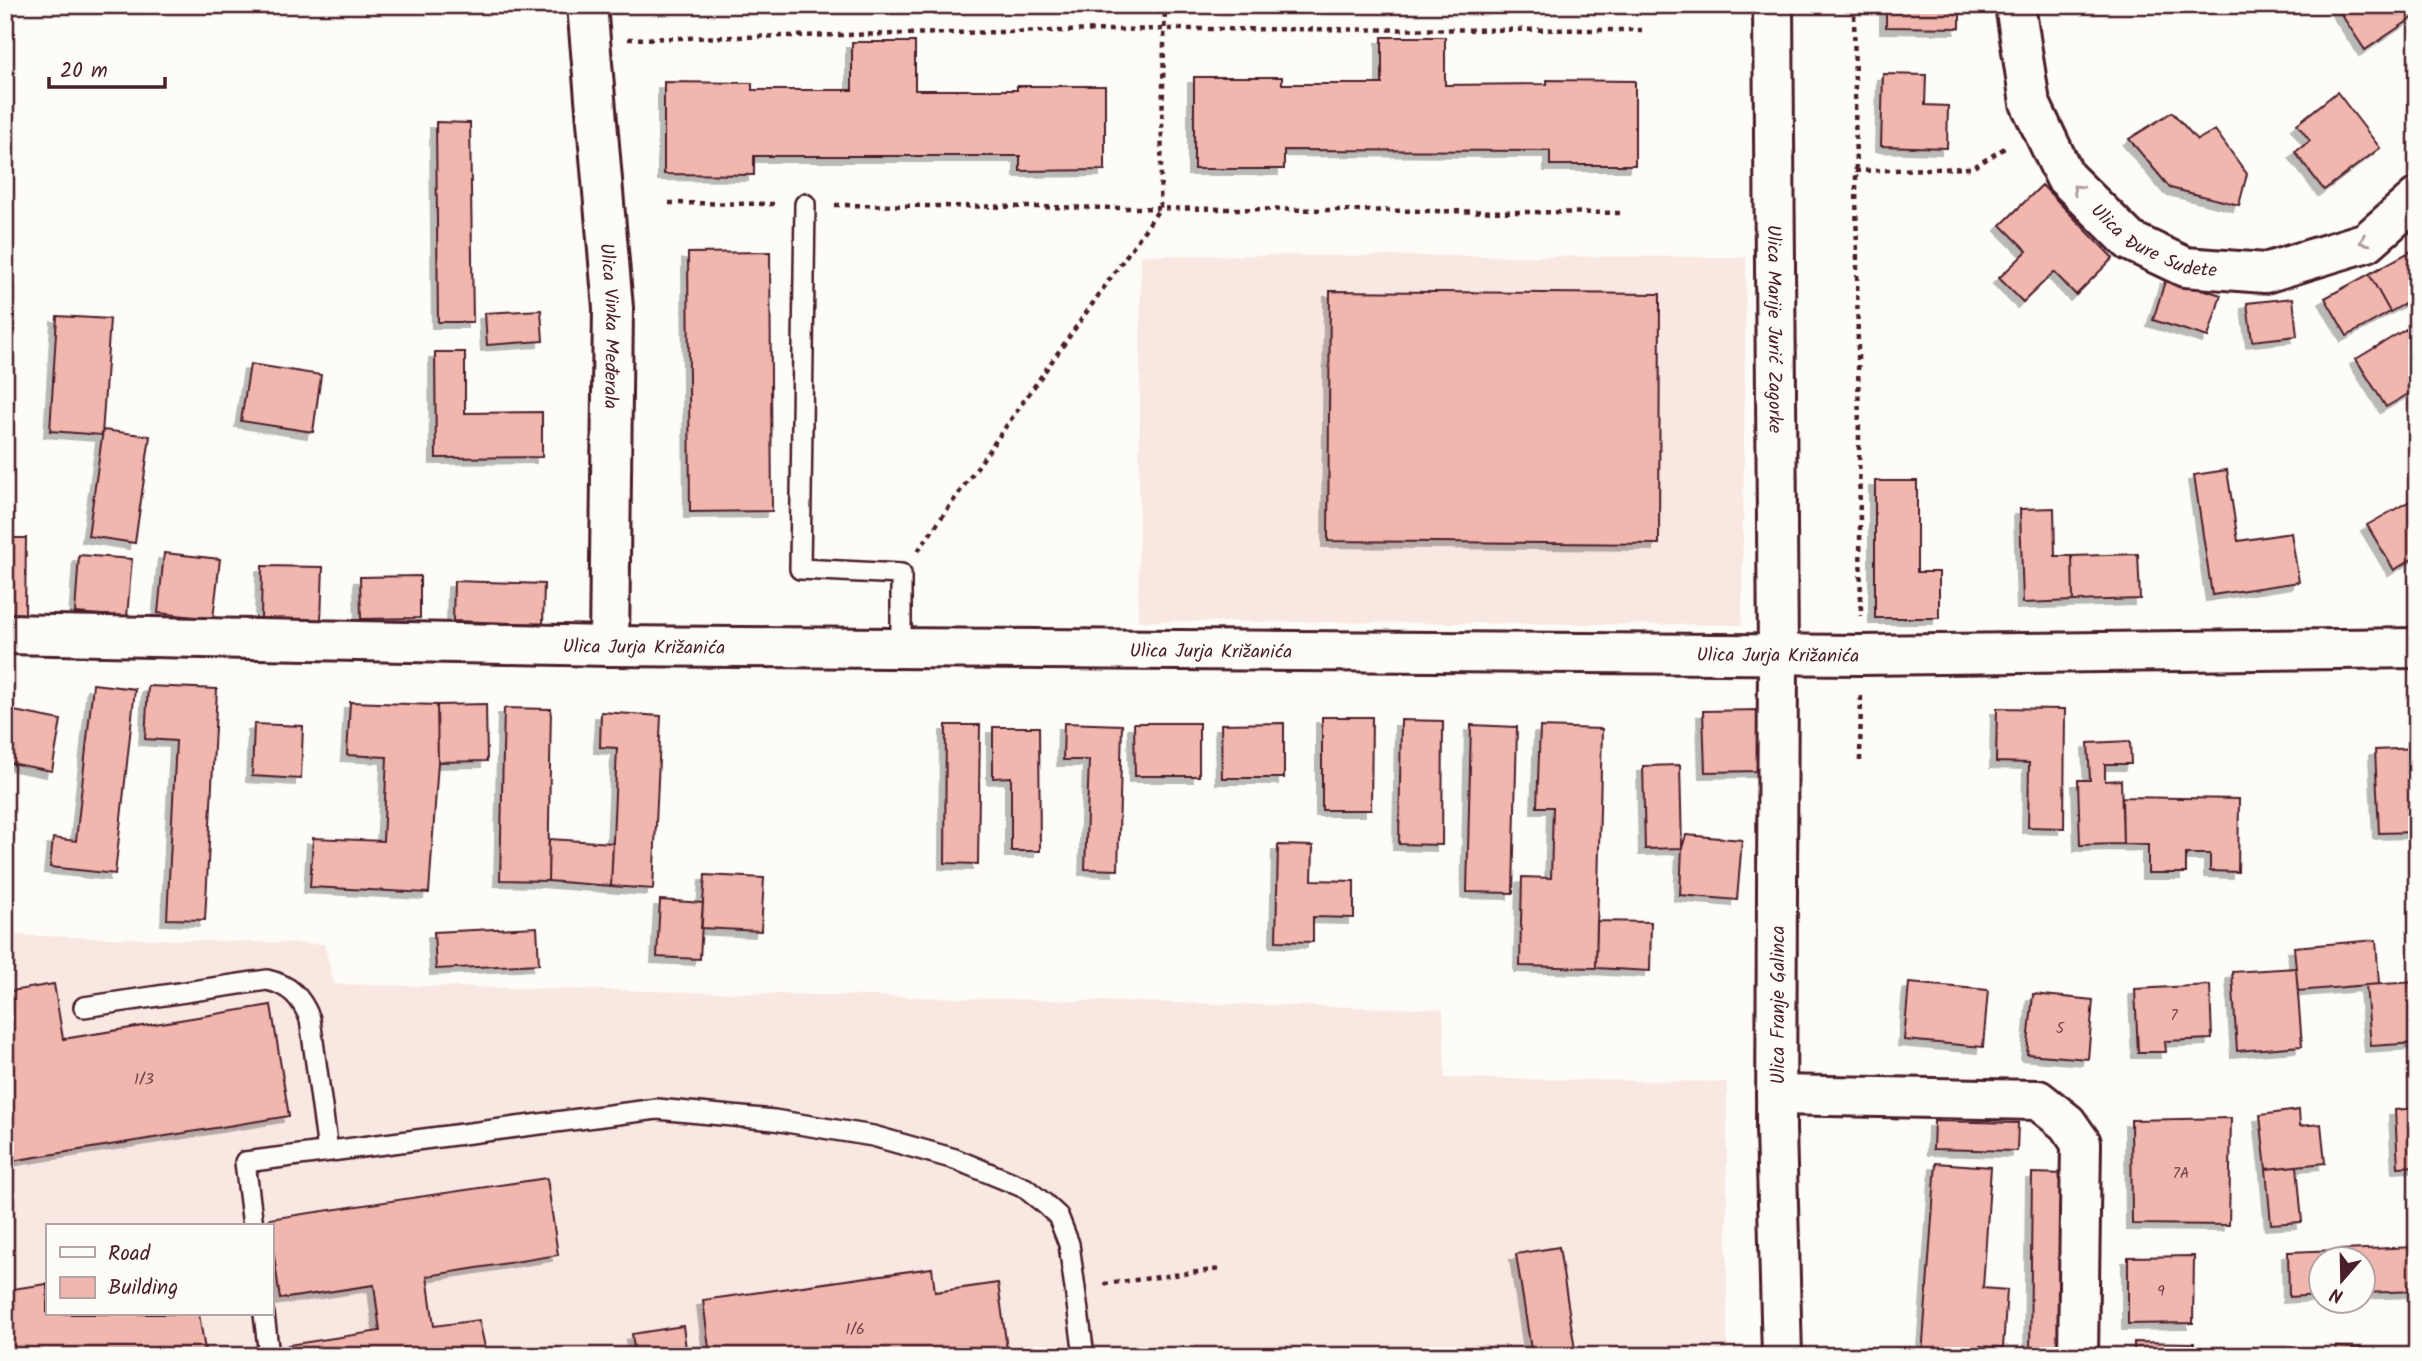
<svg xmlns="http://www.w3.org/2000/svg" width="2422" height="1361" viewBox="0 0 2422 1361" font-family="Kalam,sans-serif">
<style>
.built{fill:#f9e7e1;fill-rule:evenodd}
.building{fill:#f1b6ad;stroke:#4a1f2b;stroke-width:2;filter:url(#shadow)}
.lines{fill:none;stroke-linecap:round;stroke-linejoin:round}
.lane-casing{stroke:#4a1f2b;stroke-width:24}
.street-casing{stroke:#4a1f2b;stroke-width:44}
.secondary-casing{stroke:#4a1f2b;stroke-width:44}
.path{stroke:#4a1f2b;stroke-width:4.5;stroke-dasharray:5 5;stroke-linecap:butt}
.lane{stroke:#fdfcf7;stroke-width:19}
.street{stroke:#fdfcf7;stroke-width:38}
.secondary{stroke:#fdfcf7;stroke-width:38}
.oneway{stroke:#ac999b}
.labels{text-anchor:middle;stroke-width:5;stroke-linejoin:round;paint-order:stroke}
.number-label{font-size:16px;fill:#74454c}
.street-label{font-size:19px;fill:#4a1f2b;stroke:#fdfcf7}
</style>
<defs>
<filter id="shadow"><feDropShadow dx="-6" dy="6" stdDeviation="0" flood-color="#0004"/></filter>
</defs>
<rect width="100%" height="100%" fill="#fdfcf7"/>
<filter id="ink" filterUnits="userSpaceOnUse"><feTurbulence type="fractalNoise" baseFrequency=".0143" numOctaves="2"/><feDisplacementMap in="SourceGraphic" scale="14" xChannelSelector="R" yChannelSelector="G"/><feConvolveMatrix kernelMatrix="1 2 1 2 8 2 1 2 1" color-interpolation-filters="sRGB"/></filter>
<g filter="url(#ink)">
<!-- built -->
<path class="built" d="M1141,255L1746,257L1742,625L1138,621Z
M5,935L324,944L334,984L1443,1009L1445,1078L1727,1082V1356H5ZM47,1226H271V1314H47Z"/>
<!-- building -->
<path class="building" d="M1886,5H1960V28L1886,27Z
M2335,5H2417V15L2365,50Z
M1382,37H1445V85L1547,84V80L1635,81V165H1550V151L1284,150V169H1194V77H1282V84H1382Z
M852,42H915V90H1017V86H1105V170L1020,171V156H754V175L664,174V82L752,83V90H852Z
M1883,74L1926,75L1925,105L1948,106L1947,148L1881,146Z
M2337,92L2380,148L2324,190L2295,152L2310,141L2297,124Z
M2172,112L2197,140L2215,130L2247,174L2239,205L2170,188L2129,139Z
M436,122L470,123L473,322H438Z
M2042,185L2113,258L2076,295L2054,272L2023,302L1999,278L2027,251L2001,225Z
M2413,250L2417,257V297L2390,312L2369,274Z
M770,252L772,511L690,512L688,253Z
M2369,274L2390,312L2347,336L2325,298Z
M2166,278L2221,295L2208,337L2153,320Z
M1330,291L1660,294L1659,544L1328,541Z
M2293,298L2297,336L2252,341L2247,303Z
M541,310L543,341L487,345L485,313Z
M57,316L110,319L102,435L50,431Z
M2406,329L2417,347V389L2386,407L2356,359Z
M435,352H465V413L542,412V457L436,458Z
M250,364L321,375L313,432L241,421Z
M103,430L150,436L135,543L88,536Z
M2227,470L2238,541L2291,533L2299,582L2212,595L2194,475Z
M1875,481H1917V572H1939V618H1875Z
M2417,497V556L2394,570L2367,525Z
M2054,508L2055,556H2072L2073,601L2023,603L2020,509Z
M5,538H26L25,614L5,613Z
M164,553L220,559L213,619L158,613Z
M2138,554L2140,599L2073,601L2072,556Z
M79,555L132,559L127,617L75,613Z
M262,566L323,567L321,620L261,618Z
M420,576V618L361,619L360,577Z
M454,581L544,584L543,624L453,621Z
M93,684L135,689L115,874L50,867L53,838L76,841Z
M148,686L217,689L205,920L167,919L176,741L145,739Z
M350,702L437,705L438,762L429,893L310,887L313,838L383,841L387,757L347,755Z
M486,704L487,761L438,762L437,705Z
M504,708L551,709L548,881L500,880Z
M1997,708L2065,709L2064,828L2028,827L2029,763L1996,762Z
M9,710L61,720L52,771L5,762V731Z
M1760,710L1761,771L1705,772L1703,711Z
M601,712L661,716L653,889L611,886L617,748L600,747Z
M1322,717H1372L1371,810H1322Z
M1401,720L1443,721L1442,845L1399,844Z
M1064,723L1122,725L1118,870L1085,869L1089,760H1063Z
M1134,723H1199V776H1135Z
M1284,723V778H1222L1221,724Z
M254,724L303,726L301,779L252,776Z
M946,725H980L978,864L945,863Z
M1471,725L1517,727L1513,893L1467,892Z
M993,727H1039L1040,851H1011V777L993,778Z
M1540,727L1602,729L1596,968L1520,966L1522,877L1551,878L1553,807H1537Z
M2130,741L2131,764H2105V781L2121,780L2123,844L2080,845L2078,780H2090L2088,743Z
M2417,748V832L2379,833L2375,750Z
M1680,765L1682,848L1645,849L1643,766Z
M2122,797L2239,799L2238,872L2210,871V854H2186V873H2148V845L2123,844Z
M1686,835L1742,840L1737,900L1680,895L1682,848Z
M549,839L613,843L611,886L548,881Z
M1278,845L1313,846L1312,880L1354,881V918L1313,917V942L1276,941Z
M705,875L764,878L761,931L701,928Z
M660,900L703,903L700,959L657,957Z
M1597,921L1651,922L1650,971L1596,968Z
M537,927L539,964L436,969L434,932Z
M2376,940L2379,984L2298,991L2294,947Z
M2296,968L2302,1046L2237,1051L2232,972Z
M2417,982V1043L2371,1046L2366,985Z
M1909,983L1988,990L1983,1047L1904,1040Z
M54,984L63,1039L271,1005L289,1116L5,1162V992Z
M2210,985L2212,1039L2165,1041L2166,1052H2138L2135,989Z
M2033,994L2093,1000L2088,1059L2027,1054Z
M2417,1108V1166L2398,1167L2395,1110Z
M2299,1110L2300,1126L2321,1124L2325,1163L2266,1169L2260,1115Z
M2231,1118L2229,1225L2132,1224L2131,1120Z
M1934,1121L2018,1123L2017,1151L1933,1149Z
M1936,1163L1991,1167L1983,1288L2007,1290L2003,1348L1980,1346V1356H1922Z
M2297,1166L2302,1222L2271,1224L2266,1169Z
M2032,1173L2067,1174L2064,1356H2030Z
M547,1178L558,1255L427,1276L434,1326L479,1320L487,1356H290L288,1345L380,1331L374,1285L280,1299L269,1219Z
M1559,1247L1576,1356H1532L1516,1254Z
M2417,1247V1291L2362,1293V1260H2320V1295L2289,1297L2288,1252Z
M2194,1256L2193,1323L2128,1324V1257Z
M932,1268L935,1292L998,1283L1008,1356H710L703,1300Z
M47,1284V1314H199L206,1356H5V1290Z
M683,1326L687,1356H635L632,1334Z
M2134,1342L2194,1343V1356H2134Z
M2336,1347L2417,1351V1356H2336Z"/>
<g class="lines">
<defs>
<path id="lane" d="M805,204L800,569L901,574V648
M84,1007L267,980C290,985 301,997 310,1019L328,1151
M253,1226L245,1162L657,1109L774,1120L873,1136L955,1159L1025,1188L1045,1204L1058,1216L1069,1244L1084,1356
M264,1314L269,1356"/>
<g id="street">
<path id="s1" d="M587,5L613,308L609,646"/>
<path id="s2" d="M1773,5L1778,654"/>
<path id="s3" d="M2015,5L2030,103L2065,177L2130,241L2185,267L2265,273L2367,242L2417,198"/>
<path d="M1776,1095L2038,1100L2067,1123L2081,1143L2078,1356"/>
</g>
<g id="secondary">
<path id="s4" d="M5,634L609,646L1861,655L2417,648"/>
<path d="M1778,654L1776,1128L1782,1356"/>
</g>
</defs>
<!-- lane casing -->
<use href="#lane" class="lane-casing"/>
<!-- street casing -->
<use href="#street" class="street-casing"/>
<!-- secondary casing -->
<use href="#secondary" class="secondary-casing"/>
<!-- path -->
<path class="path" d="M1854,5L1861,616
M628,39L1165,29L1642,30
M1855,171L1972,168L2008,146
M669,203L777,204
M835,205L1625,213
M918,551L1160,208L1165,5
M1860,761L1861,692
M1104,1284L1221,1269"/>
<!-- lane -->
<use href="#lane" class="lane"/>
<!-- street -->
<use href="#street" class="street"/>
<!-- secondary -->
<use href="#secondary" class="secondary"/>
</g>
<!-- one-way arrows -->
<defs><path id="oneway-chevron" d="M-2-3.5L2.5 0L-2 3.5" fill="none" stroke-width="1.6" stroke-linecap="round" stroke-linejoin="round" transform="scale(1.75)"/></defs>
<g class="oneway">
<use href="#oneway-chevron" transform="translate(2077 189) rotate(-135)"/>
<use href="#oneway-chevron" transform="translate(2364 241) rotate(153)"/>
</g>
</g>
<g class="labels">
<!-- number labels -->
<g class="number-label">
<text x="2174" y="1020">7</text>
<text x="2060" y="1033">5</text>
<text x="144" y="1084">1/3</text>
<text x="2181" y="1178">7A</text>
<text x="2161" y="1296">9</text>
<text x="855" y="1334">1/6</text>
</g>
<!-- street labels -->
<g class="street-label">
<text dy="7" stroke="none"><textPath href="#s3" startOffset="294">Ulica Đure Sudete</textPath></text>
<text dy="7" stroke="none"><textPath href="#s1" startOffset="322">Ulica Vinka Međerala</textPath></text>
<text dy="7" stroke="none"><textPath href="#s2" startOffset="324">Ulica Marije Jurić Zagorke</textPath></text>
<text dy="7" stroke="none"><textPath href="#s4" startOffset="639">Ulica Jurja Križanića</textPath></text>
<text dy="7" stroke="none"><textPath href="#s4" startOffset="1206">Ulica Jurja Križanića</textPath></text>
<text dy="7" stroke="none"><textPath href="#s4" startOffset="1773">Ulica Jurja Križanića</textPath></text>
<text transform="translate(1777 1005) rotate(-90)" y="7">Ulica Franje Galinca</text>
</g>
</g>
<!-- margin -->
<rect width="2422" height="1361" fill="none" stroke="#fdfcf7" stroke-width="28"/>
<rect x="14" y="14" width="2394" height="1333" fill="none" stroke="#4a1f2b" stroke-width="2.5" filter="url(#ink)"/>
<!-- legend -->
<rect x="46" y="1224" width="228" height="91" fill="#fdfcf7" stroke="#b5a4a5" stroke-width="2"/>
<rect x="60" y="1247" width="35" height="10" fill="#fdfcf7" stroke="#b5a4a5" stroke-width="2"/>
<text x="108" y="1260" font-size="21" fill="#4a1f2b">Road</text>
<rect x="60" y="1277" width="35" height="21" fill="#f1b6ad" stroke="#b5a4a5" stroke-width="2"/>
<text x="108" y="1294" font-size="21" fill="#4a1f2b">Building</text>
<!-- north arrow -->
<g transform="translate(2342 1280) rotate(200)"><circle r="33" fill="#fdfcf7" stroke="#b5a4a5" stroke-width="2"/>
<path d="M0-5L12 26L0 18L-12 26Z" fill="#4a1f2b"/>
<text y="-10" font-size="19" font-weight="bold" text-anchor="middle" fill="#4a1f2b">N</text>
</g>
<!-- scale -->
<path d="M49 77v10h116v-10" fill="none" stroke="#4a1f2b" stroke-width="3.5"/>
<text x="60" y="77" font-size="21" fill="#4a1f2b" stroke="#fdfcf7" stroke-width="5" paint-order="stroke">20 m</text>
</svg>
